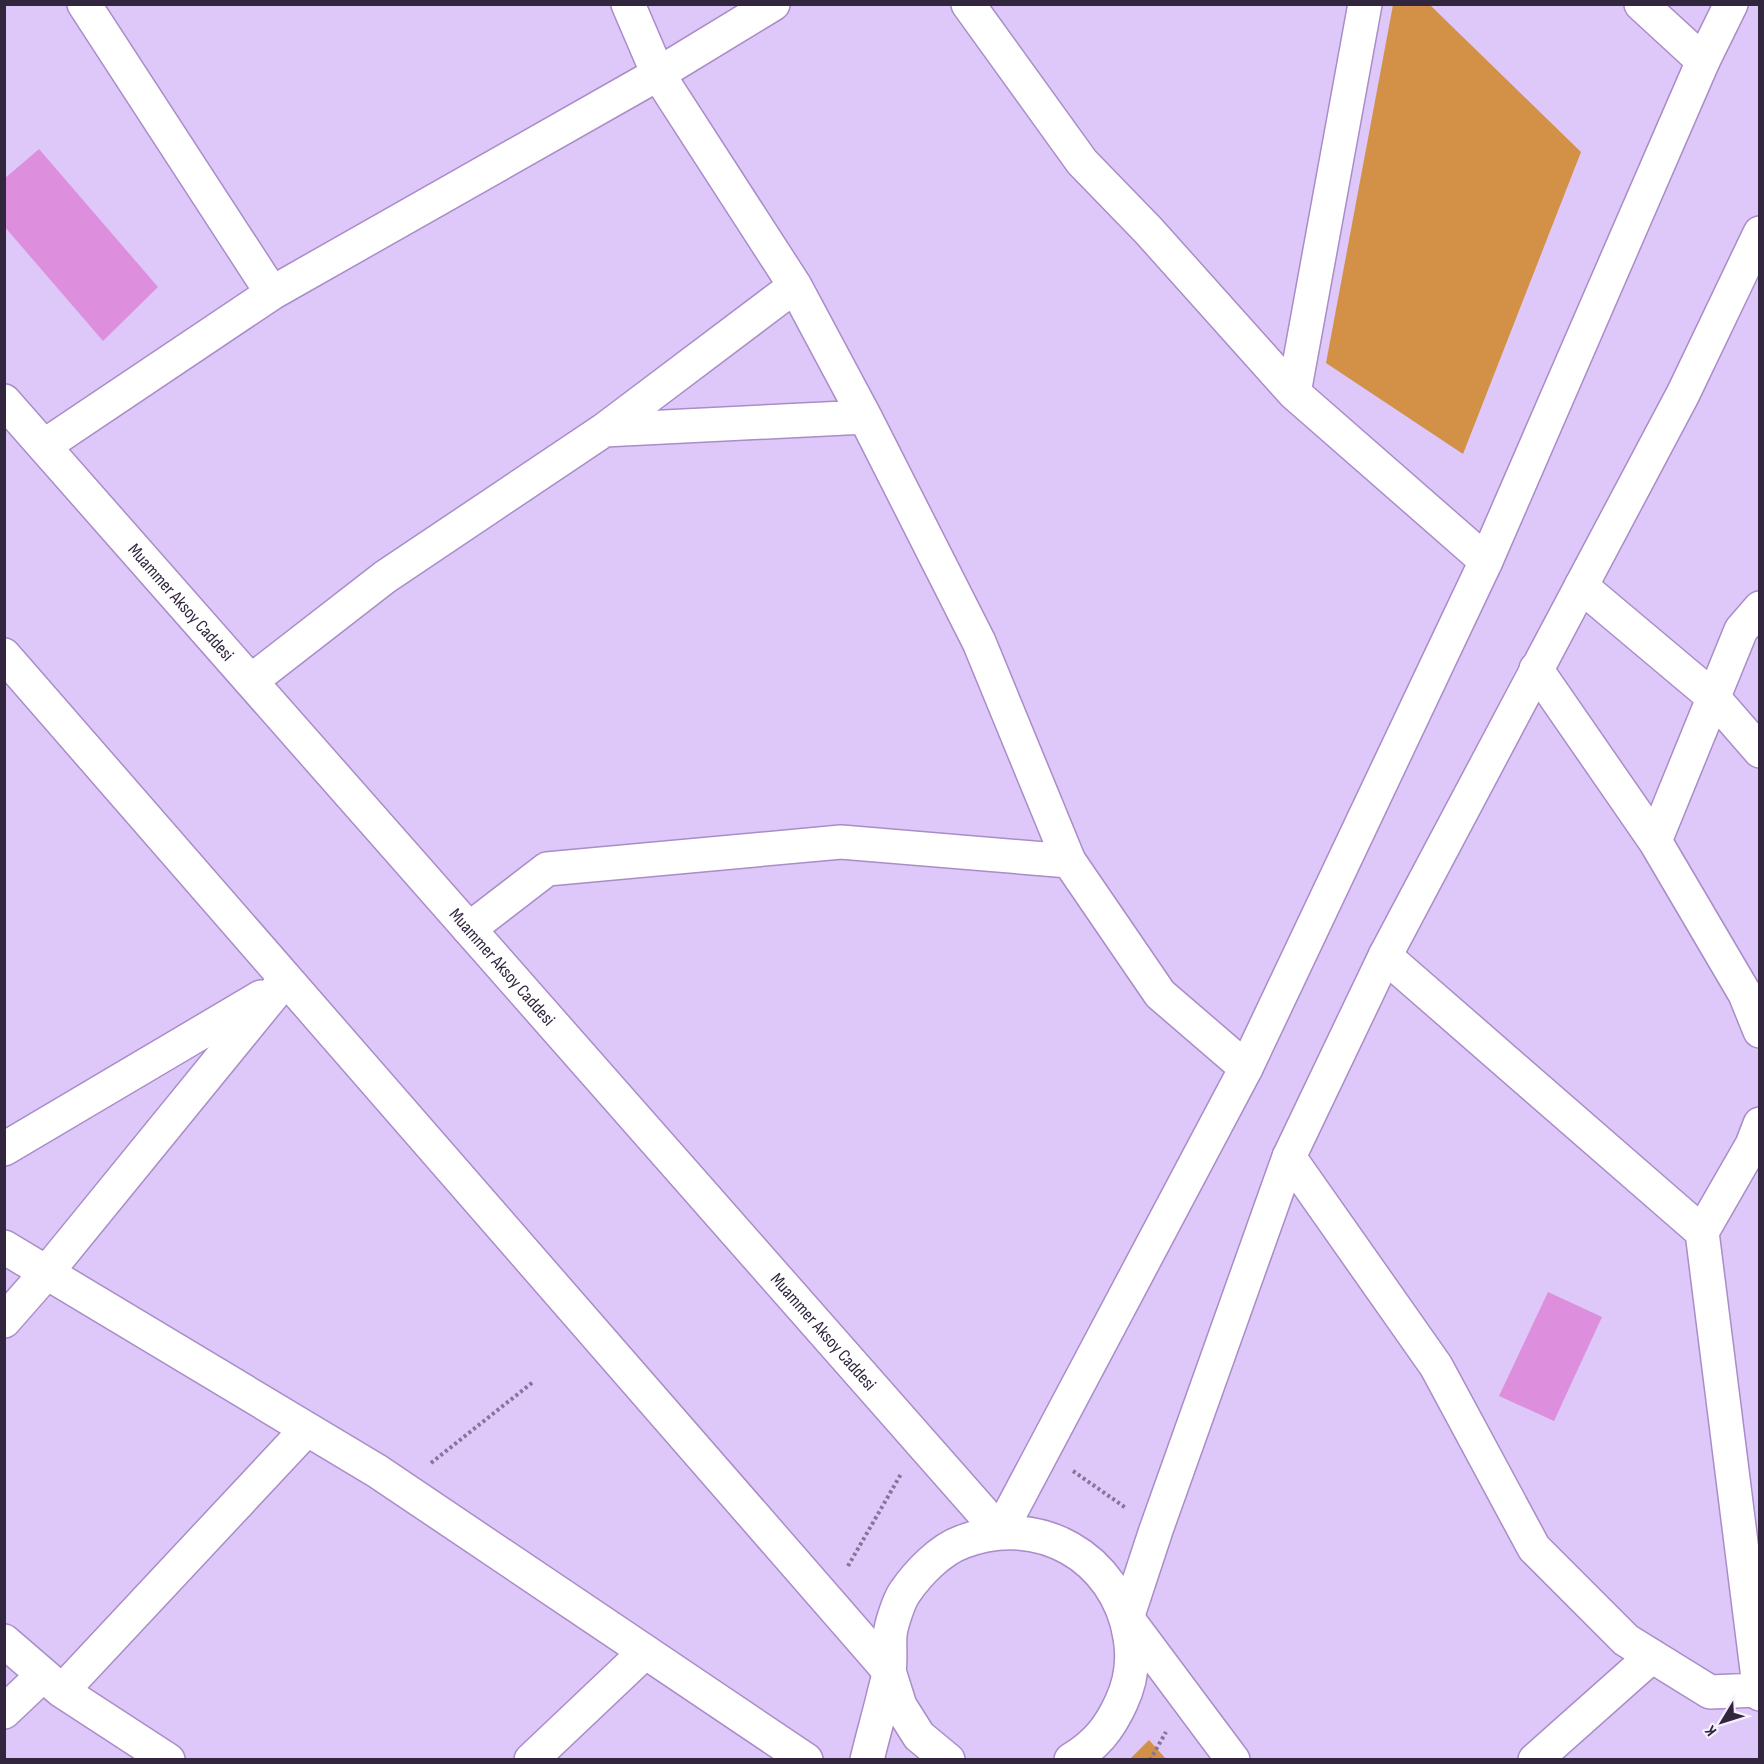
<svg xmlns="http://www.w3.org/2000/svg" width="1764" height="1764" viewBox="0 0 1764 1764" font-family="'Sofia Sans Condensed',sans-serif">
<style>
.green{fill:#d39047}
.building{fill:#dd8fde}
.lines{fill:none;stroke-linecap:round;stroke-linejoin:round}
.minor-casing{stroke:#a98dc8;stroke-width:36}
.secondary-casing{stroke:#a98dc8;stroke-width:36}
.primary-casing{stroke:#a98dc8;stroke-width:36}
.path{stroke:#867499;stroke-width:4;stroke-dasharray:3 3;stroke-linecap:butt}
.minor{stroke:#fff;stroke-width:33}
.secondary{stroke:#fff;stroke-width:33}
.primary{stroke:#fff;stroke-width:33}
.labels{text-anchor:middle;stroke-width:4.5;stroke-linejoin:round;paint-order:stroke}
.street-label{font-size:18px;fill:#32263f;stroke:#f6f1fd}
</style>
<rect width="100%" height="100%" fill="#dec7f9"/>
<!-- green -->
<path class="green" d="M1393,5H1430L1581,152L1463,454L1326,363Z
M1149,1740L1166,1759H1130Z"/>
<!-- building -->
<path class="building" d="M39,149L158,287L103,341L4,226V179Z
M1548,1292L1602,1317L1554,1421L1499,1396Z"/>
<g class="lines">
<defs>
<path id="minor" d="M84,4L272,293
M628,4L658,74L795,286L865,417L979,642L1069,861L1160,994L1246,1068
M968,4L1082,162L1148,230L1294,393L1486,561
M1641,4L1703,61
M1294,393L1365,4
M604,430L795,286
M44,446L272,293L658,74L773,4
M1581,586L1713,697L1760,751
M1536,669L1655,841L1745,994L1760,1031
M251,681L385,577L604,430L865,417
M1655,841L1741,630L1760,608
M469,929L547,869L841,842L1069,861
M1385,956L1702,1232
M1760,1124L1752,1145L1702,1232L1760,1694
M4,1149L261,997
M1289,1157L1436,1366L1534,1548L1626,1640L1710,1692L1758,1690
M4,1247L377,1471L806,1760
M4,1321L47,1272L280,986
M4,1641L62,1691
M4,1712L43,1675
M168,1760L62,1691L307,1429
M531,1760L645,1652
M1535,1760L1652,1656"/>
<g id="secondary">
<path id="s1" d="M4,401L1000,1532"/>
<path d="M4,655L889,1671"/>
<path d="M1127,1618L1233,1760"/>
</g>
<path id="primary" d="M1000,1532L1246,1068L1486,561L1703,61L1731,4
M1127,1618L1156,1530L1289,1157L1385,956L1683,394L1760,233
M889,1671L900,1706L919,1736L948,1760
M867,1760C872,1739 878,1718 883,1698C885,1689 888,1680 889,1671C891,1659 889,1647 890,1635C891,1625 899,1600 905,1592C918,1573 940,1550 962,1542C1038,1512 1117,1557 1130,1637C1134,1660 1131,1682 1121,1703C1109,1729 1096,1745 1071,1760"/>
</defs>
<!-- minor casing -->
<use href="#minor" class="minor-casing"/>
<!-- secondary casing -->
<use href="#secondary" class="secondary-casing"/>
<!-- primary casing -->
<use href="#primary" class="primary-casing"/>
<!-- path -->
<path class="path" d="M431,1463L533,1382
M1073,1471L1126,1508
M848,1566L901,1474
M1150,1760L1166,1732"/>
<!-- minor -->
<use href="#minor" class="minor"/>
<!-- secondary -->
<use href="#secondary" class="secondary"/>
<!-- primary -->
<use href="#primary" class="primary"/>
</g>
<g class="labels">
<!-- street labels -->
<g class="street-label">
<text dy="6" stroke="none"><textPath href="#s1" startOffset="268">Muammer Aksoy Caddesi</textPath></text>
<text dy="6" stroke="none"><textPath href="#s1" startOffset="754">Muammer Aksoy Caddesi</textPath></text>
<text dy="6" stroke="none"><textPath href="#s1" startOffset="1240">Muammer Aksoy Caddesi</textPath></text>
</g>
</g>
<!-- border -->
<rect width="1764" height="1764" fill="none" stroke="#32263f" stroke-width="12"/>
<!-- north arrow -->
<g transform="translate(1722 1722) rotate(232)" stroke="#f6f1fd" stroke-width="4.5" paint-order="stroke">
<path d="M0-4.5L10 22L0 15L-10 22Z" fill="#32263f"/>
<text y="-9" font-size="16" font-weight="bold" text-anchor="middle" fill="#32263f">K</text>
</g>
</svg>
